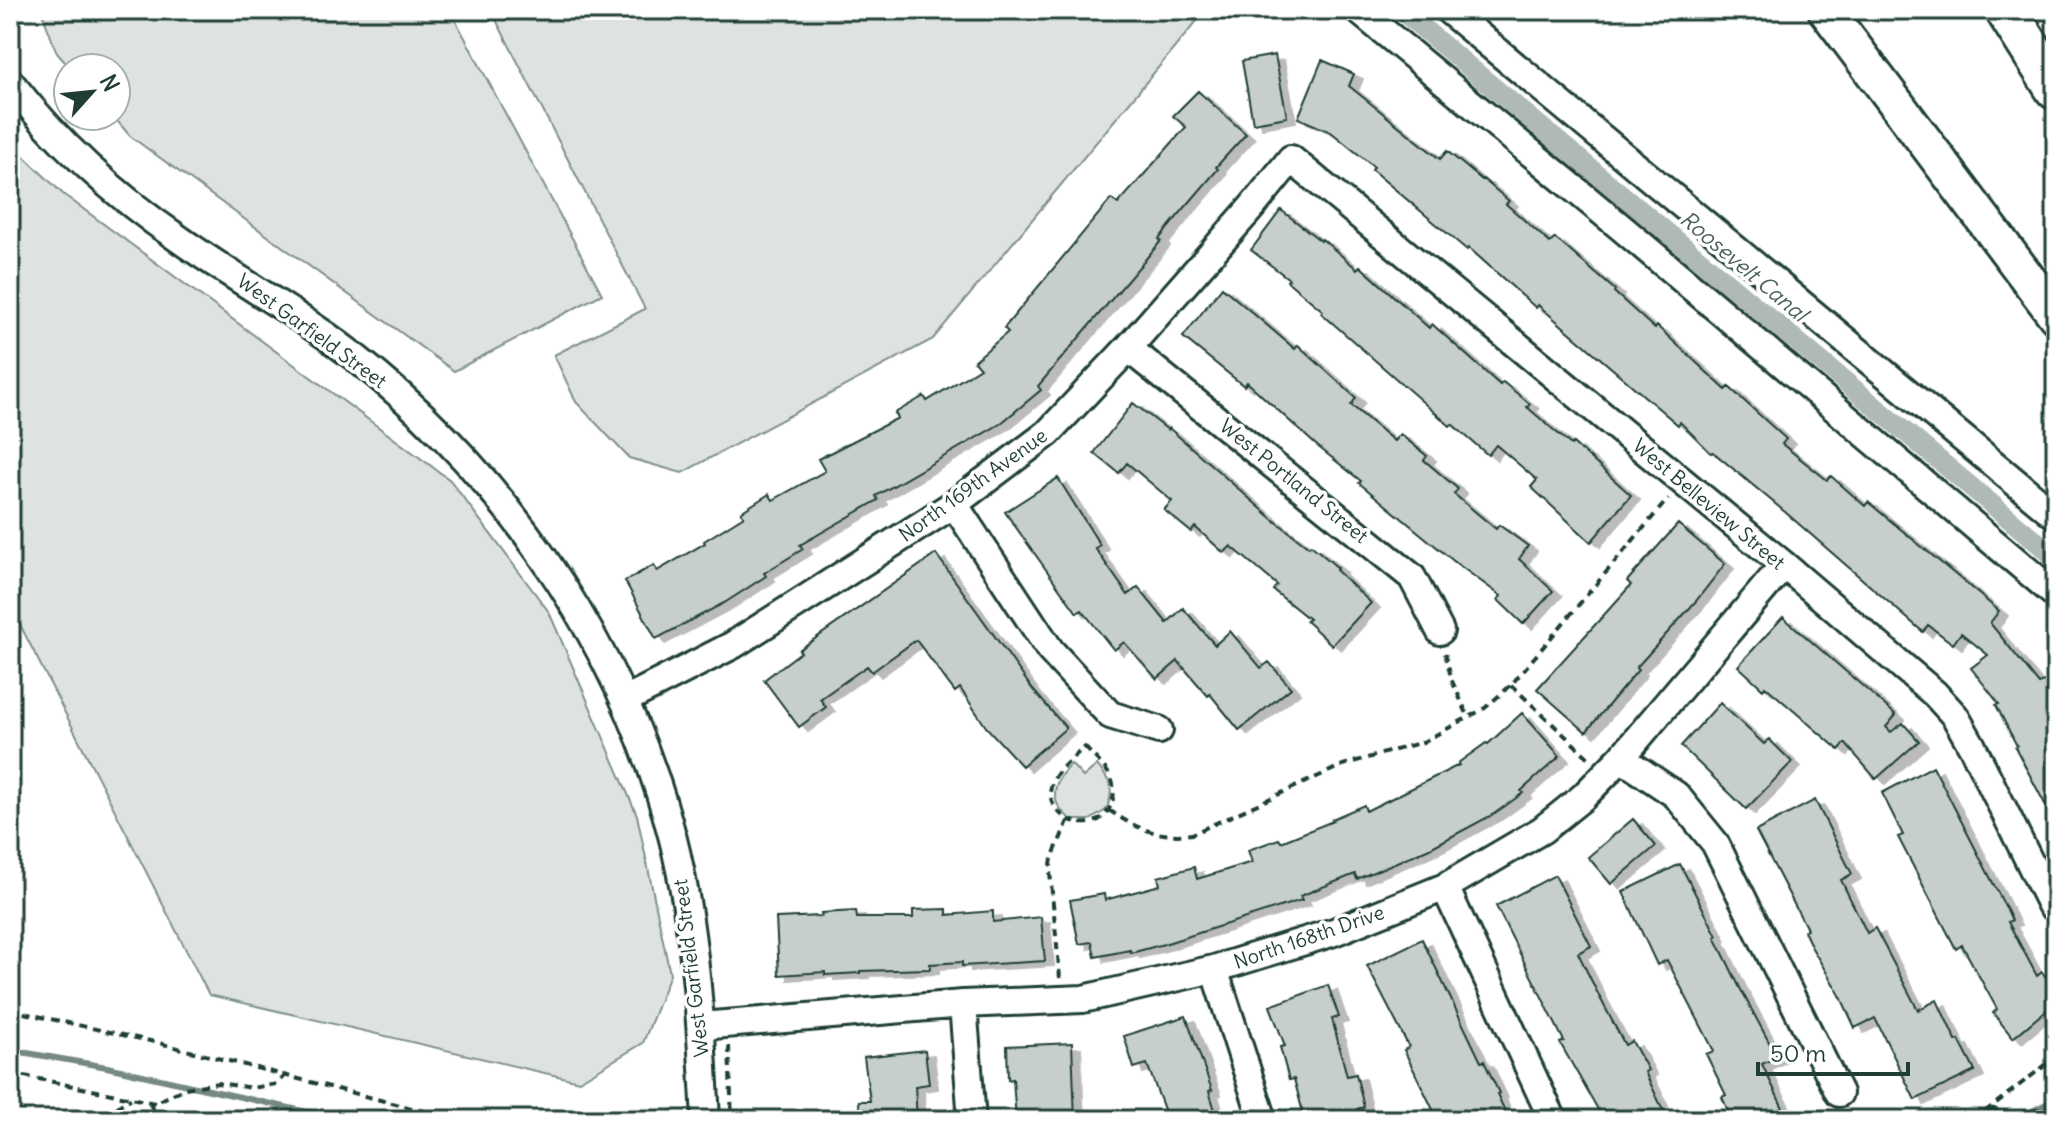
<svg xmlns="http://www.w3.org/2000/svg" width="2066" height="1130" viewBox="0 0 2066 1130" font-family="Delius,sans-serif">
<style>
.green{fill:#dee3e2;stroke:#7e908b;stroke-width:2}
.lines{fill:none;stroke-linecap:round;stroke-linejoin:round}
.stream{stroke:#758883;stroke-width:6}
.canal{stroke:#afbab7;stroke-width:20}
.building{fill:#c7cfcc;stroke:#1f3d34;stroke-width:2;filter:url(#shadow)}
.minor-casing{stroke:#1f3d34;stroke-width:32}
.major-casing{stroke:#1f3d34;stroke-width:40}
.highway-casing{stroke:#1f3d34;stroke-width:46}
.path{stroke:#1f3d34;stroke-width:4;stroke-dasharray:8 6;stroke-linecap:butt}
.minor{stroke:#fff;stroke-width:26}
.major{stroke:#fff;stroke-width:34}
.highway{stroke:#fff;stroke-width:40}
.labels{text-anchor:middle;stroke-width:7;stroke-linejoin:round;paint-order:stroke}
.street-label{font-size:20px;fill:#1f3d34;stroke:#fff}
.water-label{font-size:22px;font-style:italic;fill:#4a625b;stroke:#fff}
</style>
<defs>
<filter id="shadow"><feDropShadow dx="9" dy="5" stdDeviation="0" flood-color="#0004"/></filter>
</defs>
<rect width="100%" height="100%" fill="#fff"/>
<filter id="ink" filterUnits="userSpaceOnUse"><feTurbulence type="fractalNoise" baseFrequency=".0125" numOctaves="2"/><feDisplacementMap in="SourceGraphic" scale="16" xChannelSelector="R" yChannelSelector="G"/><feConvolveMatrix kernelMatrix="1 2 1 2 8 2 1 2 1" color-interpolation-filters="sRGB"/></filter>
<g filter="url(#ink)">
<!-- green -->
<path class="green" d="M41,10H450L602,294L454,371L130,136L113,116H116V68H70L57,53Z
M491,10H1206L933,339L682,473L629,458L576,402L554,355L645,309Z
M10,143L63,194L450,480L549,612L637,815L670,974L643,1043L579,1081L209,995L10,605Z
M1071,764L1083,777L1097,765C1111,781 1115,790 1106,810L1090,820H1072C1048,803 1051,783 1071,764Z"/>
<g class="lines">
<!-- stream -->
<path class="stream" d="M10,1050L107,1067L343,1120
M2015,1120L2056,1099"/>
<!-- canal -->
<path class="canal" d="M1401,10L2056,558"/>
</g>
<!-- building -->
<path class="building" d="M1275,55L1287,117L1253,123L1242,61Z
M1322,60L1354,74L1349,86L1440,159L1447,151L1482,180L1483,179L1509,201L1506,204L1550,243L1555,238L1615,290L1614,292L1655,329L1657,326L1726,390L1729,387L1786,439L1782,444L1827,480L1831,476L1865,506L1868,502L1999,611L1990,623L2039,684L2045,681L2056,702V825L2015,747L2017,746L1996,705L1999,704L1971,668L1988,655L1961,633L1953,644L1928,625L1923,632L1785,512L1713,452L1711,453L1680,422L1678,425L1538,305L1536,308L1469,248L1467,250L1372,170L1374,167L1331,132L1298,118Z
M1198,91L1246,134L1216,167L1218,169L1177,217L1159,239L1161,241L1038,386L1041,390L1000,424L876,496L878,500L800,545L803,549L764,573L766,576L726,602L656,639L625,581L654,565L657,571L705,543L704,541L744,516L741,512L769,494L773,500L825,471L818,459L898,418L895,413L924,396L927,401L980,368L974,361L1008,332L1004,328L1111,199L1118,204L1186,127L1173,116Z
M1281,210L1321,241L1322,239L1357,269L1360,266L1429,328L1432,324L1500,385L1503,382L1530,404L1527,407L1571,445L1573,443L1631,495L1591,542L1531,487L1537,480L1496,445L1488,455L1452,424L1450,426L1321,313L1323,311L1287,281L1289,279L1251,250Z
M1222,287L1295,349L1298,345L1356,398L1351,405L1394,441L1400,434L1427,456L1424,460L1458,489L1454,494L1496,529L1499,525L1528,546L1519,559L1553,591L1523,624L1498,600L1501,596L1456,563L1359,483L1361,481L1316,445L1247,382L1244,386L1183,337Z
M1133,403L1168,430L1169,428L1274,520L1309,547L1311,545L1338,568L1336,570L1371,603L1332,645L1306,621L1309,619L1273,590L1277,585L1231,546L1224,553L1195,527L1191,532L1164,510L1172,501L1127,463L1119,473L1094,453Z
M1058,478L1100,545L1095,548L1128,595L1138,587L1167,623L1183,608L1215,645L1230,631L1261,668L1269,662L1291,688L1239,730L1210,694L1208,696L1178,661L1157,679L1124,642L1114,650L1082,610L1077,613L1005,512Z
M1678,524L1725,564L1696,601L1636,668L1638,670L1586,732L1537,689L1631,585L1627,581Z
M936,554L1033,690L1066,728L1022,766L986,727L960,688L955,692L916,640L872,672L867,666L820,699L826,707L799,727L764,680L801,652L799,650Z
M1783,617L1896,715L1886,727L1891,732L1903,723L1919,741L1876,779L1845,743L1839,750L1765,686L1763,689L1738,666Z
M1720,703L1764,744L1769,739L1792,762L1746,809L1681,746Z
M1522,713L1560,756L1521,791L1523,793L1494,814L1432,847L1357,879L1355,874L1300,896L1302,900L1164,944L1131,953L1130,950L1095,957L1092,942L1079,944L1070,900L1104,894L1105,900L1160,885L1158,877L1194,867L1197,879L1252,862L1248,850L1279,839L1281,842L1333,821L1332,819L1364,805L1366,811L1459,765L1458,763L1486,743L1488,744Z
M1933,766L2012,920L2008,922L2037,976L2042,972L2056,989V1002L2013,1038L1993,1013L1997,1009L1962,945L1956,949L1898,837L1903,835L1882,793Z
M1815,800L1852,874L1841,880L1867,933L1875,928L1918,1010L1937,1000L1956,1041L1959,1040L1975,1071L1915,1100L1875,1018L1855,1028L1841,997L1812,948L1804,931L1807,929L1756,831Z
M1633,819L1656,846L1611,884L1588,857Z
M1680,864L1717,936L1715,937L1740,988L1777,1057L1762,1064L1783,1108L1780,1109L1785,1120H1732L1722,1097L1726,1095L1706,1054L1714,1051L1667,960L1657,965L1623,892Z
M1555,875L1591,946L1578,953L1598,994L1625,1045L1632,1041L1648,1070L1645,1072L1665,1114L1653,1120H1604L1560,1043L1564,1041L1496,906Z
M947,909V915L993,911V922L1041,917L1045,961L962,966V962L930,964V969L860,971V973L825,975V972L779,975L776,918L822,916L821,913L856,911L857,918H913V910Z
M1422,939L1481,1062L1484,1061L1499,1093L1497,1094L1509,1120H1438L1404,1050L1409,1047L1367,966Z
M1328,985L1339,1017L1332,1019L1347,1076L1356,1074L1364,1107L1357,1109L1360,1120H1305L1294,1079L1289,1080L1280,1047L1285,1046L1270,1006Z
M1186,1016L1212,1090L1209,1091L1218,1120H1168L1147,1064L1134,1068L1124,1036Z
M1072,1043L1075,1120H1016L1013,1079L1008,1080L1007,1046Z
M925,1050L929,1084L915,1086L917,1120H860L859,1101H870L864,1057Z"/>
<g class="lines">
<defs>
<path id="minor" d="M1358,10L1623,229L2056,595
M1448,10L2056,516
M10,82C57,142 116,196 179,239C227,273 279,303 328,337C495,458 621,638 673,839C696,930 701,1026 706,1120
M1128,348L1412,577L1440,631
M954,504L1050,650L1110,715L1159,730
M625,700L733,645L954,504L1048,433L1128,348L1252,207L1291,159L1784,565L1935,694L1955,716L1972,746L2051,905L2056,907
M1621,758L1676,795L1715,843L1839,1093
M1445,887L1553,1120
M1214,969L1263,1120
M963,1004L972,1120
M701,1026L963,1004L1083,999L1214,969L1334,932L1445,887L1542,830L1583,797L1621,758L1784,565"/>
<path id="major" d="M1826,10L2056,316"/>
<path id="highway" d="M2006,10L2056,89"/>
</defs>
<!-- minor casing -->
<use href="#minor" class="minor-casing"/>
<!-- major casing -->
<use href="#major" class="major-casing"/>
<!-- highway casing -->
<use href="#highway" class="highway-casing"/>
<!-- path -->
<path class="path" d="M1445,653L1452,681L1468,716
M1511,685L1591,760
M1085,747C1093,757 1108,768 1112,781C1115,789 1114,798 1111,805C1095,844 1035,814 1054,779C1061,766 1074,757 1085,747Z
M1109,810C1136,829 1159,838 1192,834L1343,765L1423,742L1485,708L1511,685L1668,499
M1060,978L1050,872L1052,858L1068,821
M10,1010L159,1043L458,1120
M729,1046L732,1120
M10,1073L155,1103L185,1088L218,1083L252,1088L277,1084L284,1077
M149,1103L161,1120
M1992,1108L2005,1115L2056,1107
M109,1120C114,1109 120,1103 131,1099
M1974,1120L2056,1057"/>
<!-- minor -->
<use href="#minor" class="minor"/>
<!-- major -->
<use href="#major" class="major"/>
<!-- highway -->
<use href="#highway" class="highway"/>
</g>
</g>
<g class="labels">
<!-- street labels -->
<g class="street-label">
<text transform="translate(312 331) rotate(36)" y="7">West Garfield Street</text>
<text transform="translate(1294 481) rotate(39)" y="7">West Portland Street</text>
<text transform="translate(973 485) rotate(-36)" y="7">North 169th Avenue</text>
<text transform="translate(1709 504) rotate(40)" y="7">West Belleview Street</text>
<text transform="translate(1309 937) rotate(-19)" y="7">North 168th Drive</text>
<text transform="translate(691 968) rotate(-97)" y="7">West Garfield Street</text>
</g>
<!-- water labels -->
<g class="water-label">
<text transform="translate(1744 266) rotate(40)" y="8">Roosevelt Canal</text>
</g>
</g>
<!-- margin -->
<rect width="2066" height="1130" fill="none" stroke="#fff" stroke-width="40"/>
<rect x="20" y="20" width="2026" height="1090" fill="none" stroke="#1f3d34" stroke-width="3" filter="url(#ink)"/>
<!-- north arrow -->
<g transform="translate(92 92) rotate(63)"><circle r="38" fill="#ffffff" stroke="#a5b1ae" stroke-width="2"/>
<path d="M0-6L14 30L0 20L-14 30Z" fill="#1f3d34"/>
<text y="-12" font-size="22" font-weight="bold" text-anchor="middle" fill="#1f3d34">N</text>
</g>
<!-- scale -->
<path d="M1758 1062v12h150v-12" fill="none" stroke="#1f3d34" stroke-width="4"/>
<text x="1770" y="1062" font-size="24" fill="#1f3d34" stroke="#ffffff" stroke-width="6" paint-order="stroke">50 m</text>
</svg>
